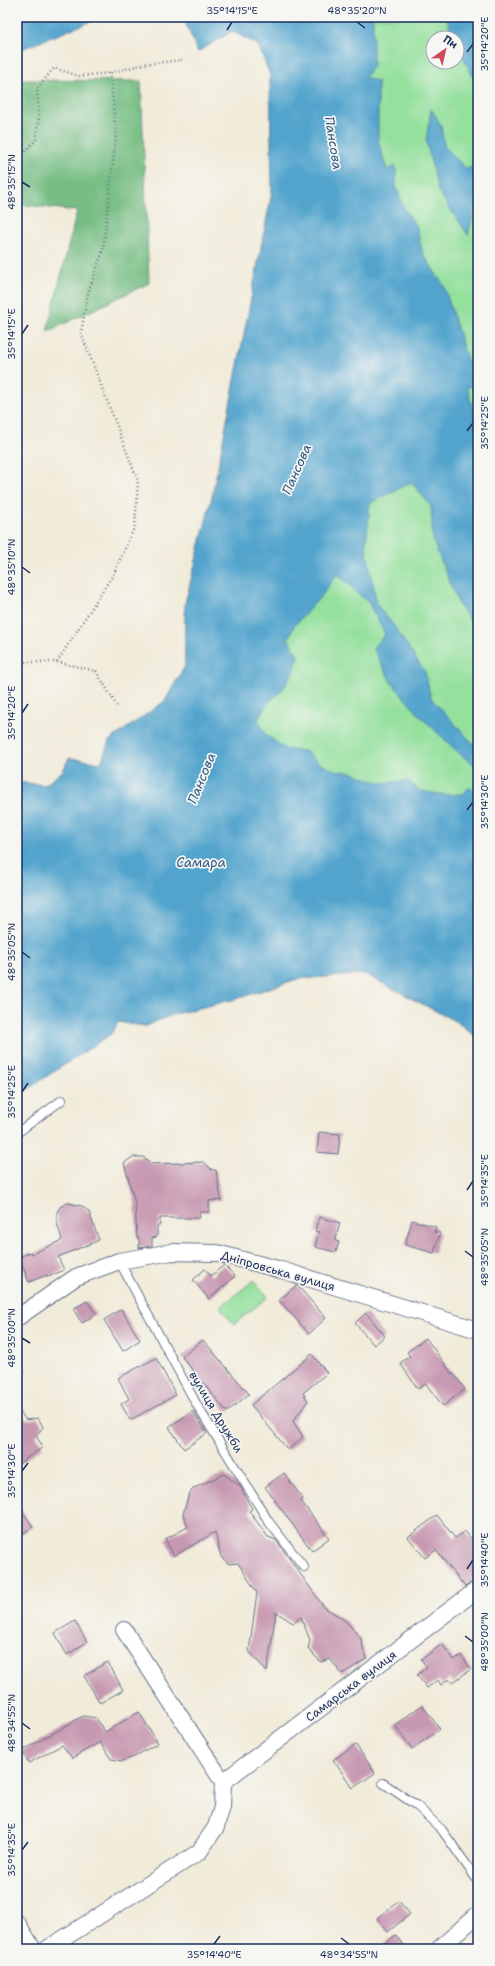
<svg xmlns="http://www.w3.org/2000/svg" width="495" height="1966" viewBox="0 0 495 1966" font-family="'Shantell Sans',sans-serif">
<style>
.green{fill:#94e09d;stroke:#58887e;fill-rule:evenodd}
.forest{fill:#77be84;stroke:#497671}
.water{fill:#52a4cd;stroke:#366a96}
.building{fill:#c799b1}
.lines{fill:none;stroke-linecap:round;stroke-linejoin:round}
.service-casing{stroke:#667189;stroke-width:10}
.minor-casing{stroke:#667189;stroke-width:18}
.path{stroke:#667189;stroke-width:2.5;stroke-dasharray:1 3;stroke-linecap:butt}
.service{stroke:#fff;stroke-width:8}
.minor{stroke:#fff;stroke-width:16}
.ticks{fill:none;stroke:#1b2f5e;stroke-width:1.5}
.labels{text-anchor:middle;stroke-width:3.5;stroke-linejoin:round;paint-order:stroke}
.street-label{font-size:12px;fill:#1b2f5e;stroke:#f6f6f2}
.water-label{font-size:13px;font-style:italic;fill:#2e5885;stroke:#f6f6f2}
.neatline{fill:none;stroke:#1b2f5e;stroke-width:1.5}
.ticks-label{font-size:10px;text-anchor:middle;fill:#1b2f5e}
</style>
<rect width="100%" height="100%" fill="#f6f6f2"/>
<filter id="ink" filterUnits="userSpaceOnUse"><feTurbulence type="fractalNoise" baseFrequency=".025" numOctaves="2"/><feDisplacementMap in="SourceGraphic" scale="8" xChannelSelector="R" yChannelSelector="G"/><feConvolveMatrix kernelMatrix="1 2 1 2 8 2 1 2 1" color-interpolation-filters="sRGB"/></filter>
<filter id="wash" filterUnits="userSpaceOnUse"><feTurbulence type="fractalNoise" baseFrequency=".012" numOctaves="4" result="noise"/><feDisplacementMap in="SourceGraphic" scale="16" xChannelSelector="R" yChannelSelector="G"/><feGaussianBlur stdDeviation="0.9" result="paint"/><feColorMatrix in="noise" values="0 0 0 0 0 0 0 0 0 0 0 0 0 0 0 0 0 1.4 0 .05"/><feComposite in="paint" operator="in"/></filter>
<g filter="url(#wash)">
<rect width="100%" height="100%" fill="#f1ebd9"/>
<!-- green -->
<path class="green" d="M183,17H478V1038L457,1022L365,974L297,979L236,999L174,1014L145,1026L118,1022L111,1034L17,1096V782L45,785L63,771L69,758L101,763L109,741L165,701L185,666V604L212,497L272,192L270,75L258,45L232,31L198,52ZM433,38H457V62H433Z
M254,1280L268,1297L234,1324L220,1307Z
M17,1360L26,1371L17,1378Z"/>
<!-- forest -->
<path class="forest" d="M17,80L141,81L149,283L47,332L77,211L17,204Z"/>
<!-- water -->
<path class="water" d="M17,17H102L17,51Z
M183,17H373V66L365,77L378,82V140L387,170L396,166V186L404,209L416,225L423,254L444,286L470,369L478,351V388L467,386L478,429V632L459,605L433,541L431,506L411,482L370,503L366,546L377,605L394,626L425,672L431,698L478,749V767L461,755L421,717L391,682L373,648L385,634L368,602L337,574L323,594L294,626L288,639L299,657L292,674L282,690L266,705L258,720L265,734L285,749L305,751L320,764L337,771L353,773L380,783L408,781L420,791L446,795L462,794L468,788L478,790V1038L457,1022L365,974L297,979L236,999L174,1014L145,1026L118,1022L111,1034L17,1096V782L45,785L63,771L69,758L101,763L109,741L165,701L185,666V604L212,497L272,192L270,75L258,45L232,31L198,52Z
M446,17H478V92L473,77L457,44V38H454Z
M431,109L441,125L444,146L466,169L478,165V176L474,178L475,207L468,235L438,191L426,141Z"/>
<g id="blocks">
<!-- building -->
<path class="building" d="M319,1132L340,1134L338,1154L317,1152Z
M133,1157H143L152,1164L204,1162L212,1170H216L221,1200L209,1201V1212H199L200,1218H160V1225H157V1237L152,1238V1246L139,1248V1238H137L135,1203L124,1163Z
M67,1203L82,1206L89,1212L99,1240L58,1257L64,1270L48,1277L47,1275L29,1282L19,1257L31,1252L32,1254L62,1240L57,1223V1212L60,1207Z
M319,1217L340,1223L335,1241L339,1242L336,1252L315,1247L319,1232L315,1231Z
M412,1220L436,1227L434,1232L440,1233L434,1253L405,1245Z
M224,1265L235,1276L209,1299L193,1280L205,1269L211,1276Z
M297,1285L326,1318L309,1334L279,1300Z
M87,1301L96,1314L82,1323L73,1309Z
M121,1309L140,1340L123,1351L104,1320Z
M366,1313L385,1336L374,1345L355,1323Z
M426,1338L452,1374L453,1373L465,1389L443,1406L426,1384L418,1389L400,1363L410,1356L407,1352Z
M203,1340L249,1394L227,1412L182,1357Z
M312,1354L327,1373L303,1393L308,1401L293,1421L303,1437L288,1450L251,1405Z
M156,1358L176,1395L130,1420L121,1404L129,1399L118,1378Z
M17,1408L26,1420L38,1418L43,1427L36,1436L43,1447L17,1465Z
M193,1411L207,1433L184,1449L169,1427Z
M284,1473L303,1499L301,1501L329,1538L312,1551L265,1487Z
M224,1474L240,1486L252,1509L249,1511L268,1537L276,1540L324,1607L346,1621L361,1639L366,1659L342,1674L330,1659L321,1662L308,1649L310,1640L301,1617L293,1623L276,1612L267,1672L249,1651L257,1593L238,1563L229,1564L221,1557L215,1532L174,1556L165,1539L188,1527L183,1514L189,1494L194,1488Z
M17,1503L33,1527L17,1537Z
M437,1515L455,1538L465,1531L478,1548V1572L471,1577L474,1581L465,1587L436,1550L425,1558L408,1537Z
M75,1621L87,1642L67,1655L55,1633Z
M442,1644L454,1660L461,1655L471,1669L452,1683L449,1679L441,1685L438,1680L427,1688L417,1675L427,1667L421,1660Z
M108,1662L123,1690L100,1703L84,1676Z
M422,1705L440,1729L412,1749L395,1725Z
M139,1712L158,1743L134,1757L122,1761L111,1759L100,1742L72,1758L62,1745L29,1763L22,1751L83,1716L96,1718L105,1732Z
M356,1745L375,1773L353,1788L333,1760Z
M399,1901L410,1914L388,1932L377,1918Z
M396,1935L406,1949H377Z"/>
</g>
</g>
<g filter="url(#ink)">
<use href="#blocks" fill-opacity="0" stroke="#667189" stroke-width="1"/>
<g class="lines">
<defs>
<path id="service" d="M17,1133L62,1100
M119,1261L198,1407L269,1522L304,1567
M383,1783L417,1806L442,1830L478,1881"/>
<path id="minor" d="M17,1318L76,1277L119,1261L172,1252L217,1253L281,1270L478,1330
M223,1782L478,1589
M17,1923L33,1949
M47,1949L199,1852L216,1827L222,1807L223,1782L124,1630
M439,1949L478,1914"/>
</defs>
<!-- service casing -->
<use href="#service" class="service-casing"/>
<!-- minor casing -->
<use href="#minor" class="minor-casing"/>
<!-- path -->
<path class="path" d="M17,160L36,140L39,117L37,89L54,68L79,76L110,73L144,64L182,60
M17,662H57L96,671L117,706
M57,662L114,573L135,526L138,481L81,333L88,293L103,250L116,135L110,73"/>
<!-- service -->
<use href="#service" class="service"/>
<!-- minor -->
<use href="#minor" class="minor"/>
</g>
</g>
<!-- ticks -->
<path class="ticks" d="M357,22L365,28M227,30L232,22M467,52L473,44M22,182L30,187M22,334L28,325M467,431L473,423M22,567L30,573M22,713L28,704M467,810L473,802M22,952L30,958M22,1092L28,1083M467,1190L473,1181M465,1251L473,1257M22,1338L30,1343M22,1471L28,1463M467,1569L473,1560M465,1636L473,1642M22,1723L30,1729M22,1850L28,1842M341,1938L349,1944M214,1944L220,1936"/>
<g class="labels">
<!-- street labels -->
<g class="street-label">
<text transform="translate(278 1271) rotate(16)" y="4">Дніпровська вулиця</text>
<text transform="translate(216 1412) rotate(59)" y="4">вулиця Дружби</text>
<text transform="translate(351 1686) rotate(-37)" y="4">Самарська вулиця</text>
</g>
<!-- water labels -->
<g class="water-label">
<text transform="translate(334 143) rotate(81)" y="5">Пансова</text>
<text transform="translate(296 469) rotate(-66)" y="5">Пансова</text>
<text transform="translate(201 778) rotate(-68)" y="5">Пансова</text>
<text x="201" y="867">Самара</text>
</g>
</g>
<!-- margin -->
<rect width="495" height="1966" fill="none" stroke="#f6f6f2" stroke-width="44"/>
<!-- north arrow -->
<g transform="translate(445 50) rotate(34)"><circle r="19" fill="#f6f6f2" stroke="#9ea6b7"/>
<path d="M0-3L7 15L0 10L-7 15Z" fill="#d1495b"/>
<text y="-6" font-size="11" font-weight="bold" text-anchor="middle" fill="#1b2f5e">Пн</text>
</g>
<rect x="22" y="22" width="451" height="1922" class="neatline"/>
<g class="ticks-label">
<text x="232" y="14">35°14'15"E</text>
<text x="357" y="14">48°35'20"N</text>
<text transform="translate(484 44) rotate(-90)" y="4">35°14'20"E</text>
<text transform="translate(11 182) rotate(-90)" y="4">48°35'15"N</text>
<text transform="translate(11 334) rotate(-90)" y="4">35°14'15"E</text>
<text transform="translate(484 423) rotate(-90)" y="4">35°14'25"E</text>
<text transform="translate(11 567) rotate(-90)" y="4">48°35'10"N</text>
<text transform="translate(11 713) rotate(-90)" y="4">35°14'20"E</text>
<text transform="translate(484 802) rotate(-90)" y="4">35°14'30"E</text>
<text transform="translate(11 952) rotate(-90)" y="4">48°35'05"N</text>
<text transform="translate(11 1092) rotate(-90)" y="4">35°14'25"E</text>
<text transform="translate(484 1181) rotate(-90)" y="4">35°14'35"E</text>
<text transform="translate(484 1257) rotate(-90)" y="4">48°35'05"N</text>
<text transform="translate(11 1338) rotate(-90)" y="4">48°35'00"N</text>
<text transform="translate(11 1471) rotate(-90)" y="4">35°14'30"E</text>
<text transform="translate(484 1560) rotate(-90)" y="4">35°14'40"E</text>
<text transform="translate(484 1642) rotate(-90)" y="4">48°35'00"N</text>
<text transform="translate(11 1723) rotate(-90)" y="4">48°34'55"N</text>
<text transform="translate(11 1850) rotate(-90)" y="4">35°14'35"E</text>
<text x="214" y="1958">35°14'40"E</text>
<text x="349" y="1958">48°34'55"N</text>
</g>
</svg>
